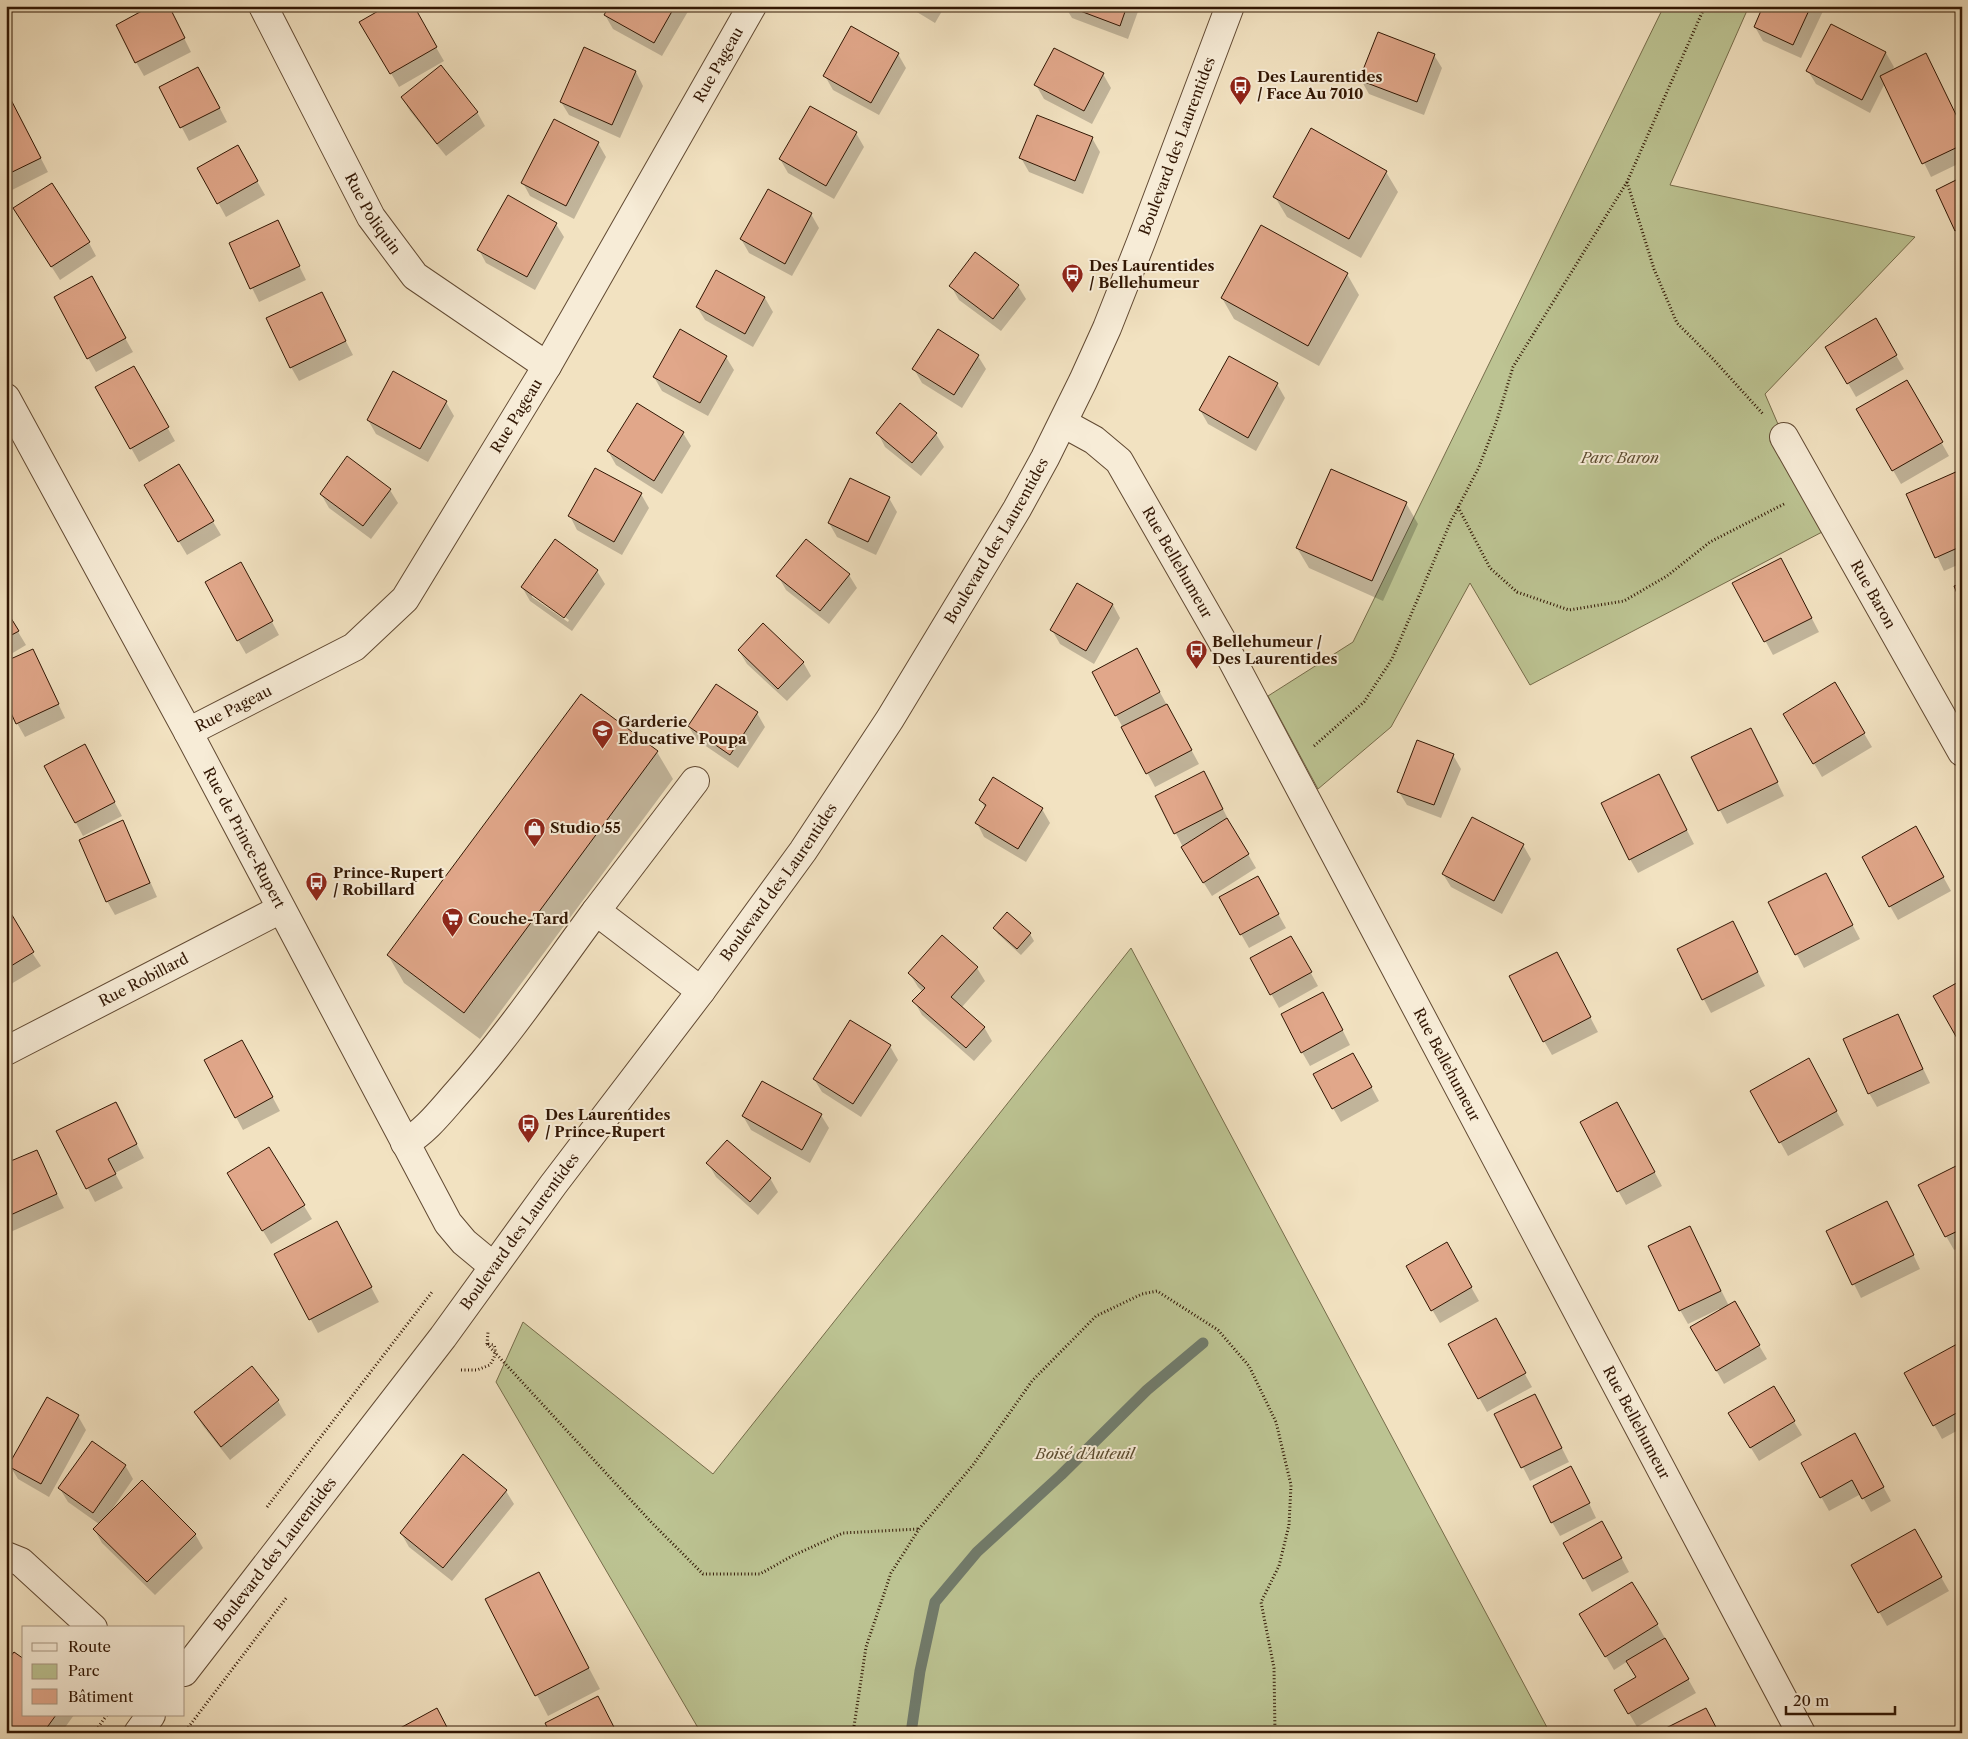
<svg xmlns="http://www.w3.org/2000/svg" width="1968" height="1739" viewBox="0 0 1968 1739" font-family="'Libre Caslon Text',serif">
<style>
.green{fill:#bcc392;stroke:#766c4a}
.shadow{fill:#0003;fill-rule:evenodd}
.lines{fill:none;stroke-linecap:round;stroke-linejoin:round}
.stream{stroke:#717b6b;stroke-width:11}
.building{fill:#e1a78a;stroke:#311603}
.minor-casing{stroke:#614932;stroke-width:30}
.path{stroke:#311603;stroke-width:3;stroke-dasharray:1 2.5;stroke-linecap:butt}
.minor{stroke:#f7ecd7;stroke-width:28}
.labels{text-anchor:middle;stroke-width:4;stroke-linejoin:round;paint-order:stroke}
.street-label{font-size:15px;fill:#311603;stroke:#f7ecd7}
.poi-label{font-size:15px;font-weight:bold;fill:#311603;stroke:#f7ecd7;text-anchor:start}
.park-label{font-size:15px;font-style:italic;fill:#5b4a2e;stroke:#f7ecd7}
</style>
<rect width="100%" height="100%" fill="#f2e2c1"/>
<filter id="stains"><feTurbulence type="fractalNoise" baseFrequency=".004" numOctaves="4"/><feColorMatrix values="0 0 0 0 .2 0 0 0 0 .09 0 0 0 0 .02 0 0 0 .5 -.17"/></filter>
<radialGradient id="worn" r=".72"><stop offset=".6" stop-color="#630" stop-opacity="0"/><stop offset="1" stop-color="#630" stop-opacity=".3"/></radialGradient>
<!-- green -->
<path class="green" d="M1664,6H1749L1670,185L1915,237L1765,394L1824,531L1530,685L1470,583L1391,727L1318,789L1268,696L1353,642Z
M1131,948L1550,1733H701L496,1382L523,1322L713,1474Z"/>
<!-- shadow -->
<path class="shadow" d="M118,6H126L120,10Z
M412,6L444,61L399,87L361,22Z
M610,6H689L690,8L662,56L613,29L605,15Z
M907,6H945L935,23Z
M1065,6H1140L1128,39L1072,18Z
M1765,6H1822L1824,9L1801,58L1763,41L1755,27Z
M172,14L191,52L144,76L136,62Z
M1832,26L1886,53L1894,67L1891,72L1962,127V162L1931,177L1885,83L1870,113L1816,84L1808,71Z
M898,54L906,68L879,115L833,90L825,76Z
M1434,55L1442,68L1424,115L1369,94L1361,80Z
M636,72L643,86L620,138L569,115L561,102Z
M1103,74L1111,88L1092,124L1044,99L1036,85Z
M206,82L227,122L189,141L161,88Z
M6,97L16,110L48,172L6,193Z
M402,98L477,112L485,126L446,156L410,111Z
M856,133L864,147L834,199L788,173L780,159Z
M1092,138L1100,152L1083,194L1029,172L1021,158Z
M598,143L606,157L574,219L530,196L523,183Z
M237,146L265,195L226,217L199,168Z
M1386,172L1398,192L1361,258L1287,217L1275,197Z
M1962,178V239L1956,230Z
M811,214L819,228L792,276L749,253L741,239Z
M277,221L306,280L259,302L230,243Z
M23,222L89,243L96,256L60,280Z
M556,224L564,237L535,290L486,263L479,250Z
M717,272L765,298L773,312L753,347L705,320L697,307Z
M1347,274L1359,295L1319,366L1234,319L1222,298Z
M91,278L133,352L96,372L88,358Z
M951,286H1018L1026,299L1001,331L959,300Z
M321,293L353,355L299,381L291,367Z
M1875,319L1904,369L1856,397L1827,347Z
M978,356L986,369L962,408L922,383L914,369Z
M726,357L734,370L708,416L662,391L654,377Z
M133,367L175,441L139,462L97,388Z
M1907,382L1949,456L1901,484L1858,410Z
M1277,384L1285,398L1256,451L1208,424L1200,410Z
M446,402L454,416L428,462L376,434L368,420Z
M683,433L691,446L662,494L616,465L608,451Z
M878,433L936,434L944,447L921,476L885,447Z
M179,465L221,535L187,555L145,485Z
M1962,479V563L1944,571L1908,495Z
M390,490L398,503L371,539L329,508L321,494Z
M641,494L649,508L622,555L577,530L570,516Z
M889,498L897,512L876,555L837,537L829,523Z
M1406,503L1418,524L1383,601L1309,568L1297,548Z
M597,571L605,584L572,631L530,601L522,587ZM532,594L569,620L568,622L532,597Z
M1788,573L1819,632L1773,655L1734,583Z
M849,575L857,588L829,624L786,590L778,576Z
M248,577L279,635L246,654L238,640Z
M1113,605L1120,618L1094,664L1060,644L1052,630Z
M6,612L26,645L6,657Z
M33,650L65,718L25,737L17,723Z
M739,651L803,662L811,676L787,701L747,664Z
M1144,663L1199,764L1155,787L1116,715Z
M1835,684L1872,747L1822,777L1785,714Z
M757,713L765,727L738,768L697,740L689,727Z
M1758,743L1784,796L1727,824L1693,758Z
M657,752L673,779L480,1039L404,983L388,955Z
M1453,755L1461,769L1441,818L1407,805L1399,792Z
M92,760L122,816L83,836L46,767Z
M1212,787L1230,823L1256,868L1212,896L1190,861L1157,796Z
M1666,789L1694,844L1638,873L1630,859Z
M981,800L1042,809L1050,823L1026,862L984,837L977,823L985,808Z
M122,822L130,836L157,897L115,915L107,901L81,840Z
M1924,842L1951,891L1898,920L1890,906Z
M1523,845L1531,859L1502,914L1451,887L1443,874Z
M1833,888L1860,939L1804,968L1770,903Z
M1266,892L1286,928L1249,948L1241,934Z
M6,914L41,966L6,987Z
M995,928L1030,934L1034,941L1021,955L998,934Z
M1291,937L1318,986L1279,1008L1252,959Z
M1740,937L1765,986L1711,1013L1678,950Z
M1564,967L1598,1032L1552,1055L1544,1041Z
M977,968L985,981L962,1007L984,1027L992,1041L974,1061L922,1015L914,1001L923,992L918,987L910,974Z
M1331,1007L1350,1045L1310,1066L1302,1052Z
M1898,1016L1930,1083L1877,1107L1869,1093Z
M890,1046L898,1060L861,1117L822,1092L814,1079Z
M250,1055L280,1111L243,1130L236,1117Z
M1361,1068L1379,1101L1341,1122L1333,1108Z
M1816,1074L1844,1125L1788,1156L1752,1091Z
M821,1115L829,1128L810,1163L751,1130L743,1116Z
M123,1117L144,1158L115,1173L123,1188L95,1202L58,1132Z
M1625,1117L1662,1186L1626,1205L1581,1123Z
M269,1149L312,1219L271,1244L236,1187Z
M36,1151L64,1208L6,1234V1165Z
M708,1163L770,1178L778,1192L758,1215L716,1177Z
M1962,1164V1246L1954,1250L1946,1236Z
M1895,1216L1920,1269L1861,1298L1828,1232Z
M1690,1228L1729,1306L1734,1303L1767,1359L1724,1384L1692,1328L1720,1311L1719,1309L1688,1324L1680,1310Z
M344,1237L379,1302L318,1333L276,1254Z
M1446,1243L1479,1301L1440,1323L1407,1267Z
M1503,1334L1532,1387L1487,1412L1450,1345Z
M1962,1351V1428L1942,1439L1906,1374Z
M252,1368L278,1401L286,1415L230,1460L203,1426L195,1413Z
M1773,1387L1802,1435L1759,1461L1738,1427Z
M1542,1409L1569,1462L1530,1481L1496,1415Z
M78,1416L86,1430L49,1497L18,1479L10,1466Z
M1862,1448L1891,1501L1871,1512L1861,1494L1829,1511L1803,1464Z
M125,1465L133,1479L111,1511L195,1534L203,1548L155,1595L102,1543L94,1529L99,1524L68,1502L60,1489Z
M1579,1482L1596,1518L1560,1536L1552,1522Z
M506,1491L514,1504L452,1581L409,1547L401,1533Z
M1602,1522L1629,1572L1592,1592L1565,1543Z
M1914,1530L1949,1591L1887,1626L1853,1565Z
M550,1594L600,1689L548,1716L487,1600Z
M1657,1624L1696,1693L1637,1727L1616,1691L1638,1678L1628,1661L1614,1670L1589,1628Z
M6,1649L9,1654L6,1659Z
M6,1664L24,1715H74L61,1733H6Z"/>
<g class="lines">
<!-- stream -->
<path class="stream" d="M911,1733L920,1671L935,1602L977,1552L1061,1475L1147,1390L1203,1343"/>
</g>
<!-- building -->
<path class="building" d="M151,6H169L185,38L135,63L116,25Z
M387,6H414L437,47L390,74L359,22Z
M609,6H675L654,43L604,15Z
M1067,6H1127L1120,26Z
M1763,6H1811L1793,45L1754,27Z
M1831,24L1886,52L1862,100L1806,71Z
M851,26L899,53L871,103L823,76Z
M1378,32L1435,54L1417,102L1359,80Z
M584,47L636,71L612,125L560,102Z
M1054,48L1104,73L1084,111L1034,85Z
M1926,53L1962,127V145L1922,164L1880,76Z
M441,65L478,112L437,144L401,97Z
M198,67L220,108L180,128L159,87Z
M8,94L41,158L6,175V96Z
M810,106L857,132L826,186L779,159Z
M1037,115L1093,137L1075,181L1019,158Z
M554,119L599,142L566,206L521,183Z
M1311,128L1387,171L1349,239L1273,197Z
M238,145L258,181L217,204L197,168Z
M1962,177V227L1955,231L1936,190Z
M52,183L90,242L51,267L13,208Z
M768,189L812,213L785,264L740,239Z
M508,195L557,223L527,277L477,250Z
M278,220L300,266L250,289L229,243Z
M1261,225L1348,273L1308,346L1221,298Z
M975,252L1019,285L993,319L949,286Z
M716,270L765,297L745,334L696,307Z
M92,276L126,338L87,359L54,297Z
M322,292L346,341L290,368L266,318Z
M1876,318L1897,355L1847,384L1825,347Z
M680,329L727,356L700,403L653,377Z
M938,329L979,355L954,395L912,369Z
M1229,356L1278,383L1248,438L1199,410Z
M134,366L169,427L130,449L95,387Z
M393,371L447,401L420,449L367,420Z
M1907,380L1943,442L1892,471L1856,409Z
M637,403L684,432L654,481L607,451Z
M900,403L937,433L912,463L876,433Z
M347,456L391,489L363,526L320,494Z
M179,464L214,521L178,542L144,485Z
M595,468L642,493L614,542L568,516Z
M1331,469L1407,502L1372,581L1296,548Z
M1958,471L1962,478V546L1935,558L1906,494Z
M850,478L890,497L868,542L828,523Z
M555,539L598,570L564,618L521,587Z
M806,539L850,574L820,611L776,576Z
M1781,558L1812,618L1764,642L1732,583Z
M241,562L273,621L237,641L205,582Z
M1077,583L1113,604L1086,651L1050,630Z
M1962,583V606L1954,586Z
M6,610L19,631L6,638Z
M763,623L804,662L778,689L738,650Z
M1137,648L1160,692L1115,716L1092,672Z
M33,649L59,704L16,724L6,702V661Z
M1835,682L1865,733L1813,764L1783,714Z
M716,684L758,712L730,755L688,726Z
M581,694L658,751L464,1013L387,955Z
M1167,704L1192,750L1146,774L1121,727Z
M1751,728L1778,782L1718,811L1691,757Z
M1417,740L1454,754L1434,805L1397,792Z
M85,744L115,802L75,823L44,766Z
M1204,771L1223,809L1174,834L1155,796Z
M1659,774L1687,830L1629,860L1601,803Z
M993,777L1043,808L1018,849L975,823L986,805L979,800Z
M1472,817L1524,844L1494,901L1442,874Z
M1227,818L1249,854L1203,883L1181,847Z
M123,820L150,883L106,902L79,840Z
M1916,826L1944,877L1889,907L1862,857Z
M1826,873L1853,925L1795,955L1768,902Z
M1258,876L1279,914L1240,935L1219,897Z
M9,910L34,952L6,969V912Z
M1007,912L1031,933L1017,949L993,928Z
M1733,921L1758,972L1702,1000L1677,949Z
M942,935L978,967L951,997L985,1027L966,1048L912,1001L925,988L908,973Z
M1291,936L1312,972L1270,995L1250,958Z
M1557,952L1591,1017L1543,1042L1509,976Z
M1962,980V1047L1933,996Z
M1323,992L1343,1030L1301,1053L1281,1014Z
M1898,1014L1923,1069L1868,1094L1843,1039Z
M850,1020L891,1045L853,1104L813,1079Z
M242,1040L273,1097L235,1118L204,1060Z
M1353,1053L1372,1087L1332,1109L1313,1074Z
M1809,1058L1837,1111L1779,1143L1750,1091Z
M762,1081L822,1114L802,1150L742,1116Z
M116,1102L137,1144L108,1159L116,1174L86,1189L56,1131Z
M1617,1102L1655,1172L1617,1192L1580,1122Z
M727,1140L771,1178L750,1202L706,1163Z
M269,1147L305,1205L262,1231L227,1173Z
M37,1150L57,1194L6,1217V1163Z
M1962,1163V1229L1945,1237L1918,1185Z
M1887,1201L1914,1255L1852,1285L1826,1231Z
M337,1221L372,1287L309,1320L274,1254Z
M1690,1226L1721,1291L1679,1311L1648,1246Z
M1447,1242L1472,1287L1431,1311L1406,1266Z
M1735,1301L1760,1345L1716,1371L1690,1327Z
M1496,1318L1526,1373L1478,1399L1448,1344Z
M1959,1343L1962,1349V1410L1933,1426L1904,1373Z
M252,1366L279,1400L221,1447L194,1412Z
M1774,1386L1795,1421L1750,1448L1728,1413Z
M1535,1394L1562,1448L1521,1468L1494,1414Z
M47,1397L79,1415L41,1484L8,1466Z
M1855,1433L1884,1487L1862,1499L1852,1480L1820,1498L1801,1463Z
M92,1441L126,1465L93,1513L58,1488Z
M463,1454L507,1490L443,1568L400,1533Z
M1571,1466L1590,1503L1551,1523L1533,1486Z
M142,1480L196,1534L147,1582L93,1529Z
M1602,1521L1622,1558L1583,1579L1563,1543Z
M1915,1529L1942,1577L1878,1613L1851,1565Z
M539,1572L589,1668L535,1696L485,1599Z
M1632,1582L1658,1624L1605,1657L1579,1614Z
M1665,1638L1689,1679L1628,1714L1614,1690L1636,1677L1626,1661Z
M14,1652L24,1659V1715H56L43,1733L6,1732V1662Z
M598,1696L617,1733H550L545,1723Z
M437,1708L450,1733H391Z
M1706,1708L1719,1733H1658V1732Z"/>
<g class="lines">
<defs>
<g id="minor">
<path id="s1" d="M263,6L371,217L415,276L547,366"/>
<path id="s2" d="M6,398L188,732L448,1223L464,1242L493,1266"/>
<path id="s3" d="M1063,423L1094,440L1119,461L1221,639L1801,1733"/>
<path id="s4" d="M1784,437L1962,752"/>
<path id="s5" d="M188,732L354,647L405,599L547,366L752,6"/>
<path d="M596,911L695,781"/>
<path id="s6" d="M6,1051L281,909"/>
<path d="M405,1143C426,1131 441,1111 457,1093C508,1036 551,972 596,911L701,991"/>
<path d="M6,1556L21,1562L93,1628"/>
<path id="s7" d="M184,1672L443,1337L553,1185L701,991L803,851L890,719L1017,509L1045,458L1083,381L1107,328L1141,242L1230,6"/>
<path d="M138,1733L151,1715"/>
</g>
</defs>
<!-- minor casing -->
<use href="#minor" class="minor-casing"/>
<!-- path -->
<path class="path" d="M1627,182L1654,269L1677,323L1713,359L1763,414
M1458,507L1490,568L1517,592L1569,610L1624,601L1667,576L1710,542L1784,504
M1314,746L1364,702L1392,659L1451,521L1479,467L1497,420L1513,367L1627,182L1705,6
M487,1344L488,1332
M487,1344L652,1523L703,1574H760L792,1556L843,1533L918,1529
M461,1370H477L490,1365C494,1358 497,1353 494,1345L488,1344
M267,1507L432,1292
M94,1733L107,1715
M184,1733L287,1597
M853,1733L866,1647L891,1573L919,1529L973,1465L1032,1381L1096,1316L1142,1294L1157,1291L1218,1330L1249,1366L1276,1422L1291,1485L1289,1525L1279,1566L1261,1602L1274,1668L1275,1733"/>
<!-- minor -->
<use href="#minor" class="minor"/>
</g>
<!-- icons -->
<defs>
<symbol id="bus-pin" viewBox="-11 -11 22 30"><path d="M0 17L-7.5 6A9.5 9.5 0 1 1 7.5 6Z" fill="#8f2418" stroke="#f7ecd7"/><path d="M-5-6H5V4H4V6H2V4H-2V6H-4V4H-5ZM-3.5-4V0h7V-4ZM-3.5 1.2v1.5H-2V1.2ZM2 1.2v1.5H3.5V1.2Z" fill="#fff"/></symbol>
<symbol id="school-pin" viewBox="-11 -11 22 30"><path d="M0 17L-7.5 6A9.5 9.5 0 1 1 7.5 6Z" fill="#8f2418" stroke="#f7ecd7"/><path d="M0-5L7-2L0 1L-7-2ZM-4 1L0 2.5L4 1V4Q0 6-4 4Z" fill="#fff"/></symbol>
<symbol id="shop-pin" viewBox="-11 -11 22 30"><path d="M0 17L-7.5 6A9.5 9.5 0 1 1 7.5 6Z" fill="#8f2418" stroke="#f7ecd7"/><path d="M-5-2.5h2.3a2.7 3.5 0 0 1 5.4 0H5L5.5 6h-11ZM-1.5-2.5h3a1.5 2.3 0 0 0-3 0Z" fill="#fff"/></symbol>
<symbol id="supermarket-pin" viewBox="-11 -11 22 30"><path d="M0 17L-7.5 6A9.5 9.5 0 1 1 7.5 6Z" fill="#8f2418" stroke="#f7ecd7"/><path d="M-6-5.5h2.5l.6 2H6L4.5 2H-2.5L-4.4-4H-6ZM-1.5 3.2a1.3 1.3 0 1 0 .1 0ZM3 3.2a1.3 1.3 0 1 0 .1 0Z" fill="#fff"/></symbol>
</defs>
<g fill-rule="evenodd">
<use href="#bus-pin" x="1228" y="74" width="25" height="34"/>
<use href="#bus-pin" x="1060" y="262" width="25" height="34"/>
<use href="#bus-pin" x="1184" y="638" width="25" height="34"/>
<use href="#school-pin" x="590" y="718" width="25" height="34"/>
<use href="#shop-pin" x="522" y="816" width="25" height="34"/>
<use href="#bus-pin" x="304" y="870" width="25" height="34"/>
<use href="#supermarket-pin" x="440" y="906" width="25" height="34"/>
<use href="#bus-pin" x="516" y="1112" width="25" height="34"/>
</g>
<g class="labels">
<!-- street labels -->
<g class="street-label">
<text dy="5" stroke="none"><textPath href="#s5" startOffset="876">Rue Pageau</textPath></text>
<text dy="5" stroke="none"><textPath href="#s7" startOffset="1829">Boulevard des Laurentides</textPath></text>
<text dy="5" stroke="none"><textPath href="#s1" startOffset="235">Rue Poliquin</textPath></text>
<text dy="5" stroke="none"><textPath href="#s5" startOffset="471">Rue Pageau</textPath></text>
<text dy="5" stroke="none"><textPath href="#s7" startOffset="1394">Boulevard des Laurentides</textPath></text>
<text dy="5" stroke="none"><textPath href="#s3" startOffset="185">Rue Bellehumeur</textPath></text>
<text dy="5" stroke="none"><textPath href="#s4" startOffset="181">Rue Baron</textPath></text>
<text dy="5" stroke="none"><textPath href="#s5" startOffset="51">Rue Pageau</textPath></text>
<text dy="5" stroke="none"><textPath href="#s2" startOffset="500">Rue de Prince-Rupert</textPath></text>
<text dy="5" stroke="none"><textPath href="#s7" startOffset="989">Boulevard des Laurentides</textPath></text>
<text dy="5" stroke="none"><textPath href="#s6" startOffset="155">Rue Robillard</textPath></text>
<text dy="5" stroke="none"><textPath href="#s3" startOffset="755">Rue Bellehumeur</textPath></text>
<text dy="5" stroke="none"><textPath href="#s7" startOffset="554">Boulevard des Laurentides</textPath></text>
<text dy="5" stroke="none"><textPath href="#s3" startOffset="1160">Rue Bellehumeur</textPath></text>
<text dy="5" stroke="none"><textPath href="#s7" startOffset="149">Boulevard des Laurentides</textPath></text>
</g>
<!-- poi labels -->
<g class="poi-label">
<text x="1257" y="82">Des Laurentides<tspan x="1257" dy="17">/ Face Au 7010</tspan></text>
<text x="1089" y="271">Des Laurentides<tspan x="1089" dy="17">/ Bellehumeur</tspan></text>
<text x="1212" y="647">Bellehumeur /<tspan x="1212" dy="17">Des Laurentides</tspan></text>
<text x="618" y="727">Garderie<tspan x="618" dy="17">Educative Poupa</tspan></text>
<text x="550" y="833">Studio 55</text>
<text x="333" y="878">Prince-Rupert<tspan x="333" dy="17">/ Robillard</tspan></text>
<text x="468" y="924">Couche-Tard</text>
<text x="545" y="1120">Des Laurentides<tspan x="545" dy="17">/ Prince-Rupert</tspan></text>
</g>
<!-- park labels -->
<g class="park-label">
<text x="1620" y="463">Parc Baron</text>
<text x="1085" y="1459">Boisé d'Auteuil</text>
</g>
</g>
<!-- margin -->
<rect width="1968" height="1739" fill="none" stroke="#f2e2c1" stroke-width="25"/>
<rect x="8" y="8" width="1953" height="1724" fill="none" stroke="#311603" stroke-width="2.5"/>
<rect x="12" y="12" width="1943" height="1714" fill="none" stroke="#311603"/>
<!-- legend -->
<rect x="22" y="1626" width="162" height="90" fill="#f7ecd7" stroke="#a89682"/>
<rect x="32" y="1643" width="25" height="8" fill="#f7ecd7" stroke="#a89682"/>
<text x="68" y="1652" font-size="15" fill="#311603">Route</text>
<rect x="32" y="1664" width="25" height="15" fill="#bcc392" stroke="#a89682"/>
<text x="68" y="1676" font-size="15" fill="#311603">Parc</text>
<rect x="32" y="1689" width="25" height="15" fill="#e1a78a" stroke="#a89682"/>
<text x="68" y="1702" font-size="15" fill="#311603">Bâtiment</text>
<!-- scale -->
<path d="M1786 1706v8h109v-8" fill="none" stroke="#311603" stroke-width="2.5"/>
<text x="1793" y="1706" font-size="15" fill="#311603" stroke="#f7ecd7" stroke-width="4" paint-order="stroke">20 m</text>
<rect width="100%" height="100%" filter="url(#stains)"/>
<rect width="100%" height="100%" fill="url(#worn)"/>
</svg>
